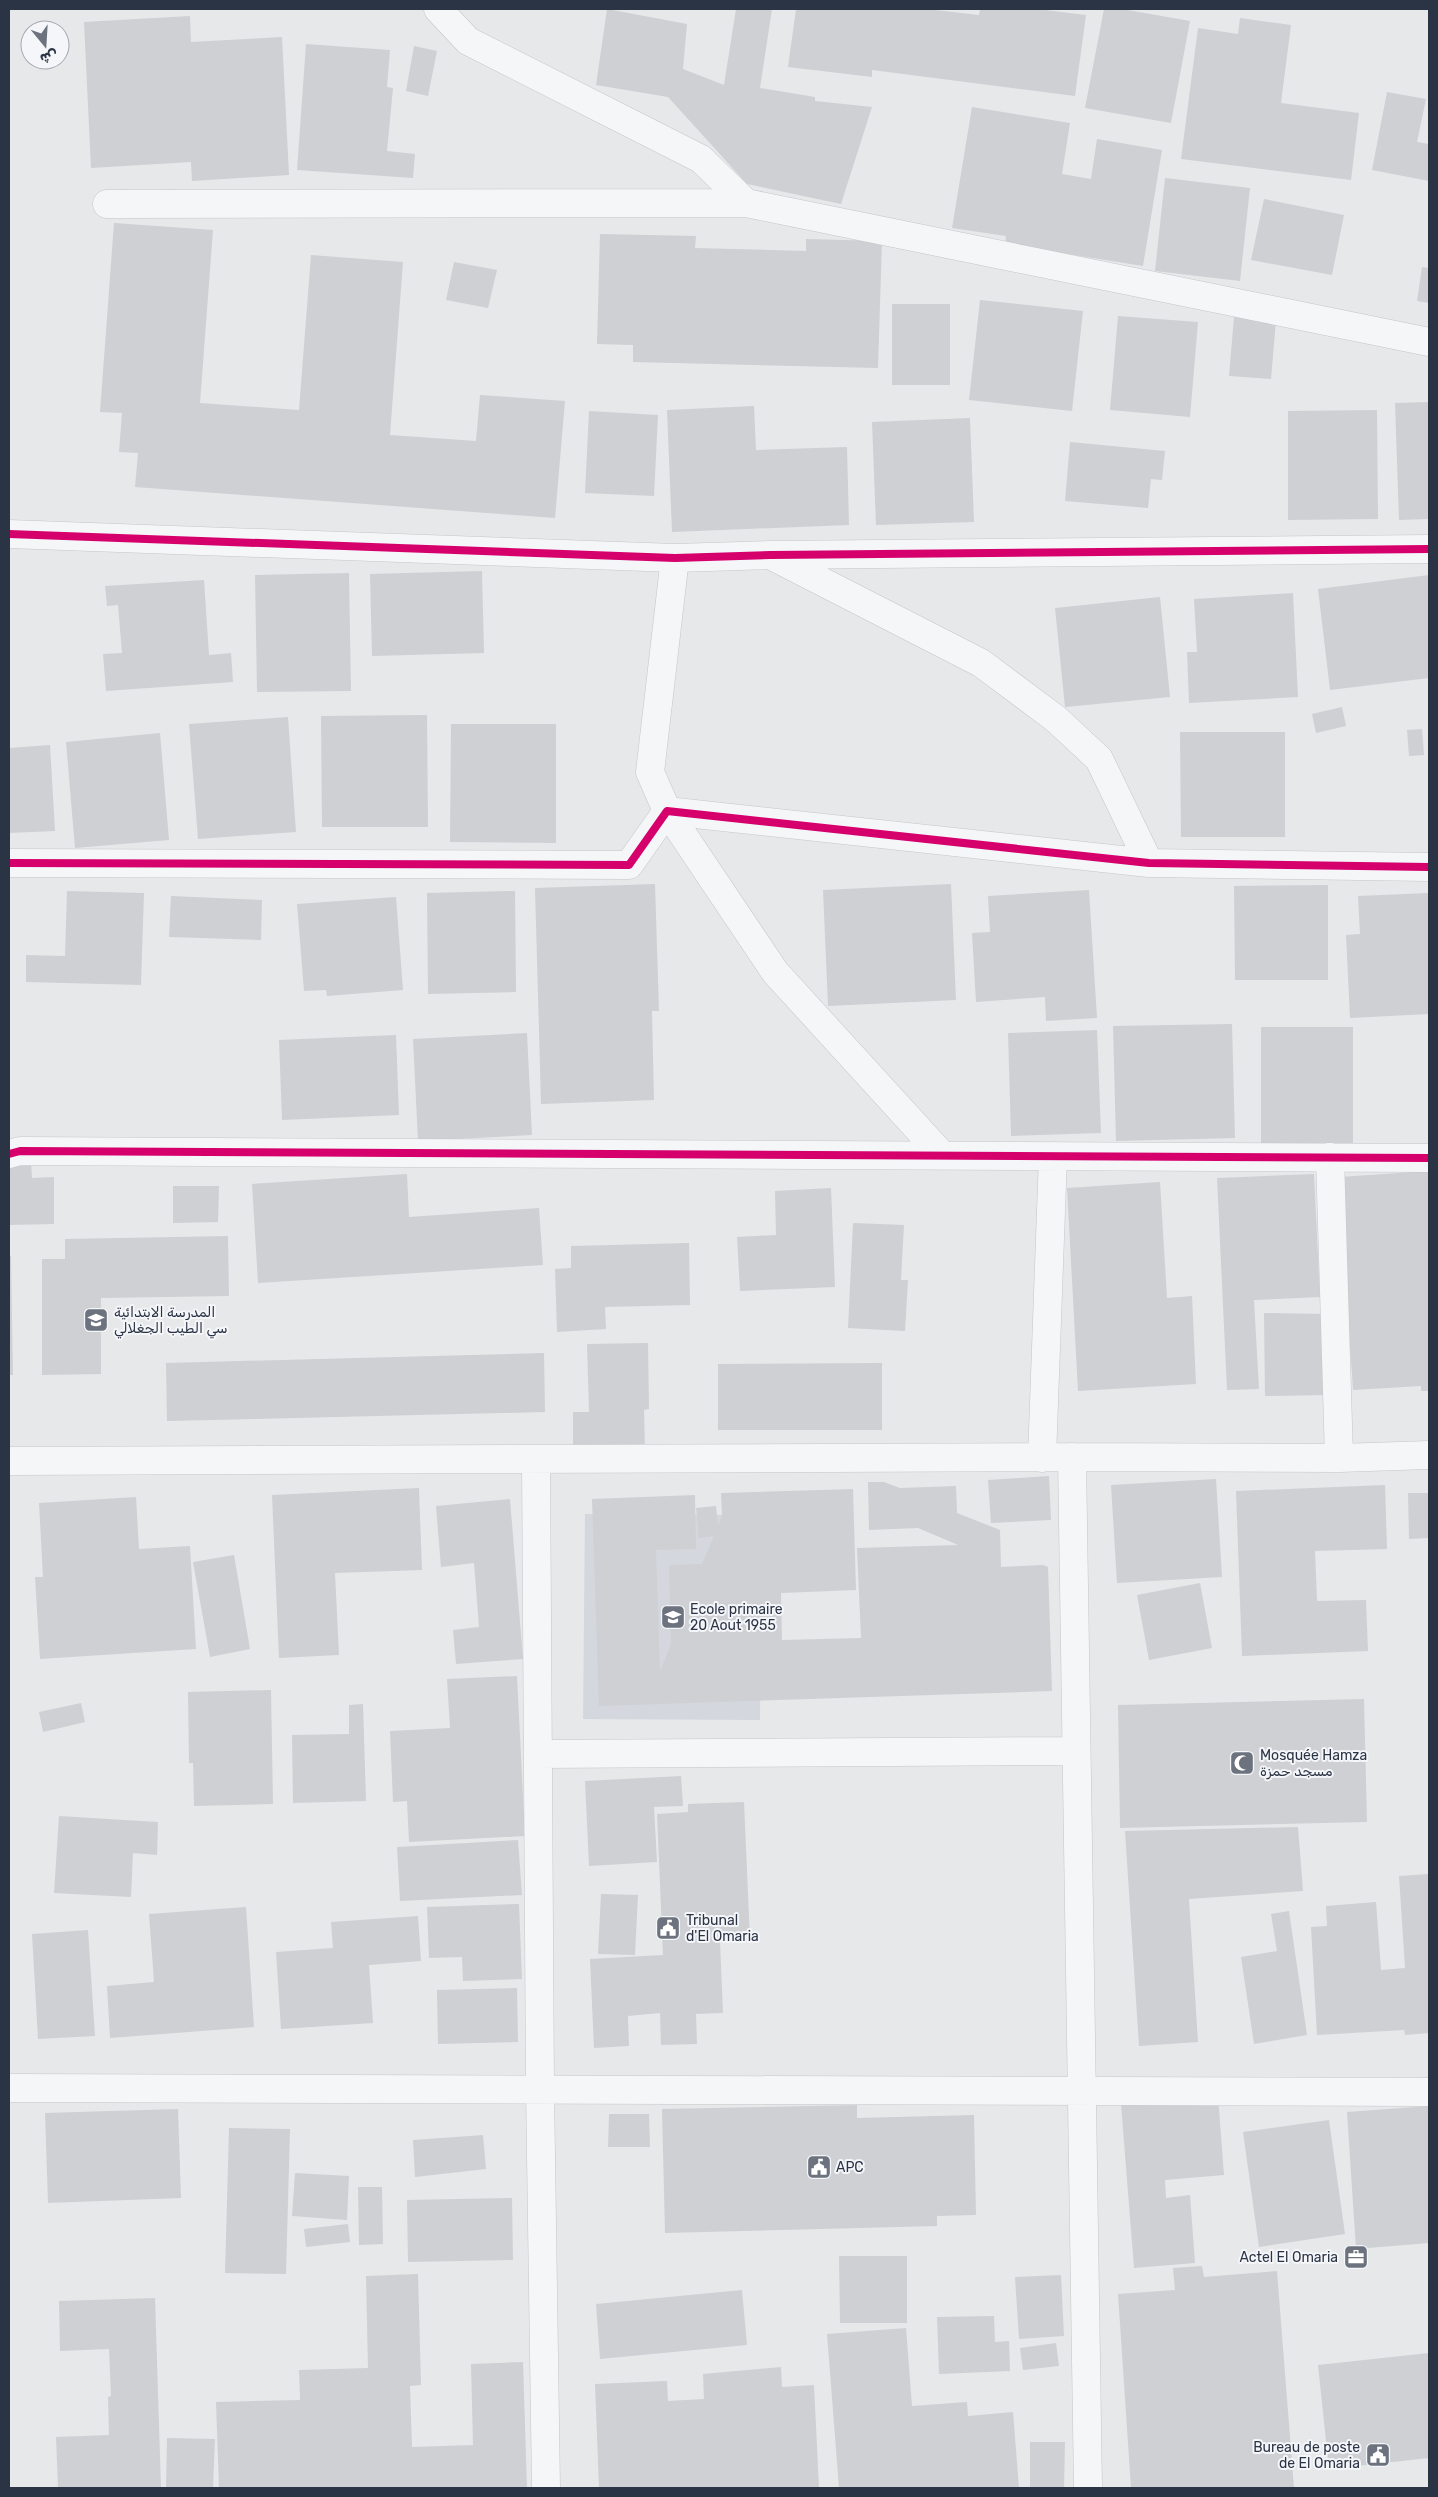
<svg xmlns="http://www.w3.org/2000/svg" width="1438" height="2497" viewBox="0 0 1438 2497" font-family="Rubik,Vazirmatn,sans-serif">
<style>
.built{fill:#d4d7dd}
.building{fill:#ced0d3}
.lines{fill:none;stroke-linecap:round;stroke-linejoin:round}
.minor-casing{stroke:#c4c6c8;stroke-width:29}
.minor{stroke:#f5f6f7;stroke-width:28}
.cycleway-casing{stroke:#f4f6f9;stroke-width:11}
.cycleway{stroke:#d6006c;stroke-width:8}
.labels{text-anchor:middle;stroke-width:4;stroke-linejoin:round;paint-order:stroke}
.poi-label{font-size:14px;fill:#2b3445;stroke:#f4f6f9;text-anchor:start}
</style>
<rect width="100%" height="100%" fill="#e6e8ea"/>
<!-- built -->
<path class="built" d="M585,1514L762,1515L760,1720L583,1719Z"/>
<!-- building -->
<path class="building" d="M607,9L687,24L683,69L724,85L736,9H772L760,88L815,97V101L872,107L841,204L747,184L668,97L596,85Z
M796,9H927L979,15L980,9H1037L1086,15L1075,96L872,70V77L788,67Z
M1104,9H1122L1190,21L1171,123L1085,108Z
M190,16L191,42L282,37L289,175L192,181L191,162L91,168L84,22Z
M1240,18L1291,25L1281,103L1359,113L1351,180L1181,159L1198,28L1238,34Z
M306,44L390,50L387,87L393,88L387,151L415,154L413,178L297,170Z
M414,46L437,51L428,96L406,91Z
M1387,92L1426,99L1417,142L1429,144V181L1372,170Z
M972,107L1070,123L1062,174L1091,179L1097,139L1162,150L1143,266L1005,244L1006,236L952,228Z
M1165,178L1250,188L1240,281L1155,271Z
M1264,199L1344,215L1332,275L1251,260Z
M114,223L213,230L200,403L299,410L311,255L403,262L390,435L476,441L480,395L565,401L555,518L135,487L138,453L119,452L122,413L100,412Z
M600,234L696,236L695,248L806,251V239L882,241L878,368L633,362V345L597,344Z
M454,262L497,270L488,308L446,300Z
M1422,267L1429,268V303L1417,301Z
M980,300L1083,311L1072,411L969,400Z
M892,304H950V385H892Z
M1118,316L1198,322L1190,417L1110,410Z
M1234,317L1276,320L1271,379L1229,376Z
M1429,402V519L1399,520L1395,403Z
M754,406L756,450L847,447L849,525L672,532L667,410Z
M1377,410L1378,519L1288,520V411Z
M589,411L658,415L654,496L585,493Z
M970,418L974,522L876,525L872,422Z
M1070,442L1165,451L1162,480L1151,479L1148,508L1065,501Z
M482,571L484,653L372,656L370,574Z
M349,573L351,691L257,692L255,575Z
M1429,575V678L1330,690L1318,589Z
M204,580L209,655L231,653L233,682L106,691L103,654L122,653L118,605L107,606L105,586Z
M1293,593L1298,697L1189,703L1187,652H1197L1194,599Z
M1160,597L1170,697L1065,707L1055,608Z
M1342,707L1346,726L1316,733L1312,714Z
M427,715L428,827H322L321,716Z
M288,717L296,832L198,839L189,724Z
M451,724H556V843L450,842Z
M1422,729L1424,755L1409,756L1407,730Z
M1180,732H1285V837H1181Z
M160,733L169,840L75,848L66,742Z
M50,745L55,831L9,833V748Z
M655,884L659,1011H652L654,1100L541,1104L535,888Z
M951,884L956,1000L828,1006L823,890Z
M1328,885V980H1235L1234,886Z
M1089,890L1097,1018L1046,1021L1045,997L976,1002L972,933L990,932L988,896Z
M67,891L144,893L141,985L26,982V955L65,956Z
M515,891L516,992L428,994L427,893Z
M1429,893V1014L1350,1018L1346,935L1360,934L1358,896Z
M171,896L262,900L261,940L169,937Z
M396,897L403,990L327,996L326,990L304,991L297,904Z
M1232,1024L1235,1138L1116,1141L1113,1026Z
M1261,1027H1353V1143H1261Z
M1097,1030L1101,1133L1011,1136L1008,1033Z
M527,1033L532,1135L418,1141L413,1039Z
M396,1035L399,1115L282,1120L279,1040Z
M9,1161H31L32,1178L54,1177V1224L9,1225Z
M1429,1171V1391H1421V1386L1353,1390L1339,1177Z
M407,1174L409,1217L539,1208L543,1265L258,1283L252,1184Z
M1314,1174L1320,1297L1254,1300L1259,1389L1227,1390L1217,1178Z
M1160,1182L1167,1298L1192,1296L1196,1384L1078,1391L1067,1188Z
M173,1186H219L218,1222L173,1223Z
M831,1188L835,1287L740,1291L737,1237L776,1235L775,1191Z
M853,1223L904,1225L901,1280H908L905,1331L848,1328Z
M228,1236L229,1296L101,1298V1374L42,1375V1259H65V1239Z
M689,1243L690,1305L605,1307L606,1329L557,1332L555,1269L571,1268V1246Z
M9,1256H11L13,1375H9Z
M1264,1313L1327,1314L1329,1395L1265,1396Z
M648,1343L649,1409L644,1410L645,1451L573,1453V1412H589L587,1344Z
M544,1353L545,1412L167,1421L166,1363Z
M882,1363V1430H718V1364Z
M1049,1476L1051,1520L991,1523L988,1480Z
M1216,1479L1222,1577L1117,1583L1111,1485Z
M868,1482H884L900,1488L956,1486L957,1513L1000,1530L1001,1567L1043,1565L1048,1567L1052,1691L599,1706L592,1499L695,1495L696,1549L656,1550L660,1671L671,1644L669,1565L702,1564L714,1536L699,1538L696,1508L716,1506L718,1526L722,1516L721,1493L853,1489L856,1590L781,1593L782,1640L861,1638L857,1548L958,1545L918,1528L869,1530Z
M1385,1485L1387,1549L1315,1551L1317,1601L1366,1600L1368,1651L1242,1656L1236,1491Z
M419,1488L422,1570L335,1573L339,1655L279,1658L272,1495Z
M1408,1493H1429V1538L1409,1539Z
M136,1497L139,1549L190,1546L196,1649L40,1659L35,1577H43L39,1503Z
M510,1499L523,1659L456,1664L453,1630L479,1627L474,1563L441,1567L436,1506Z
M234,1555L250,1649L210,1657L193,1562Z
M1200,1583L1212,1648L1149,1660L1137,1595Z
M517,1676L525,1836L409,1842L407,1801L393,1802L390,1731L450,1728L447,1679Z
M271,1690L273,1804L194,1806L193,1763H189L188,1692Z
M1364,1699L1367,1822L1120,1828L1118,1705Z
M81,1703L85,1722L43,1732L39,1712Z
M363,1704L366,1801L293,1803L292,1735L349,1734V1705Z
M681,1776L683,1806L654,1807L657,1862L589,1866L585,1781Z
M744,1802L750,1940L720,1942L723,2013L696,2014L697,2044L661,2045L660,2013L628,2016L629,2046L594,2048L590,1959L663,1955L657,1814L688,1812V1804Z
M59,1816L158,1822L157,1855L133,1853L131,1897L54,1893Z
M1298,1827L1303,1891L1189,1899L1198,2042L1139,2046L1125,1831Z
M518,1840L522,1895L400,1901L397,1847Z
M1429,1874V2033L1405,2035L1404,2030L1317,2035L1311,1927L1327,1926L1326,1906L1376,1902L1381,1970L1405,1968L1399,1876Z
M601,1894L638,1895L635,1955L598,1954Z
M519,1904L522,1979L463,1981L462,1957L429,1958L427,1907Z
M246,1907L254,2027L110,2038L107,1986L154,1982L149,1914Z
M1289,1911L1307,2035L1254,2044L1241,1957L1277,1951L1271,1914Z
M418,1916L421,1961L369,1965L373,2023L281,2029L276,1952L333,1948L331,1922Z
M88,1930L95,2036L38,2039L32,1934Z
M517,1988L518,2042L438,2044L437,1990Z
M1218,2096L1224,2175L1165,2180L1166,2198L1190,2195L1195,2263L1134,2268L1121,2104Z
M857,2105V2118L974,2115L976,2215L937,2216V2226L665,2233L662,2109Z
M1429,2106V2243L1356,2249L1347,2112Z
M178,2109L181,2198L48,2203L45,2113Z
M609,2114H649L650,2147H608Z
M1329,2120L1345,2234L1259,2247L1243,2132Z
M229,2128L290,2129L286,2274L225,2273Z
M483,2135L486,2169L415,2177L413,2140Z
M295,2173L349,2176L347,2220L292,2216Z
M358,2187H382L383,2244L359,2245Z
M512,2198L513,2260L408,2262L407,2200Z
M348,2224L350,2242L306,2247L304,2229Z
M839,2256H907V2323H840Z
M1202,2266L1204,2277L1277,2271L1294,2488H1131L1118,2294L1175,2290L1173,2268Z
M418,2274L421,2385L410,2386L412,2447L473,2445L471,2364L523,2362L527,2488H219L216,2402L300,2400L299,2370L368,2368L366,2276Z
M1061,2275L1064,2336L1019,2339L1015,2277Z
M742,2290L747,2345L600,2359L596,2304Z
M155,2298L161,2488H58L56,2437L109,2435L108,2397L111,2396L109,2349L60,2351L59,2301Z
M994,2316L995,2342L1009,2341L1010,2371L939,2374L937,2317Z
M906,2328L912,2406L967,2402L968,2416L1013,2412L1019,2488H839L827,2334Z
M1056,2343L1059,2366L1023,2370L1020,2348Z
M1429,2353V2458L1329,2469L1318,2365Z
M781,2367L782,2387L814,2385L819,2488H599L595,2384L667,2381L668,2401L704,2399L703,2374Z
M167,2438L215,2439L213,2488H166Z
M1030,2442H1065L1064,2488H1030Z"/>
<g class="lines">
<defs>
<path id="minor" d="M438,9L468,41L701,159L746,203L1429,342
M107,204L746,203
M9,534L675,558L770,555L1429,549
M774,557L981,663L1056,719L1099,759L1149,863
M675,558L650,772L667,811L775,972L942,1155
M9,863L629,865L667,811L1149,863L1429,867
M9,1154L20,1151L1429,1158
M1330,1157L1339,1458
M1072,1457L1088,2488
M1042,1458L1053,1156
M536,1459L540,2089L546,2488
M9,1461L1072,1457L1339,1458L1429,1455
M538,1754L1076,1751
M9,2088L1429,2092"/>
</defs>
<!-- minor casing -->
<use href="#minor" class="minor-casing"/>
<!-- minor -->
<use href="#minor" class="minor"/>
<defs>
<path id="cycleway" d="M9,534L675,558L770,555L1429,549
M9,863L629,865L667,811L1149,863L1429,867
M9,1154L20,1151L1429,1158"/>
</defs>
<!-- cycleway casing -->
<use href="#cycleway" class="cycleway-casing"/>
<!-- cycleway -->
<use href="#cycleway" class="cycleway"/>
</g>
<!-- icons -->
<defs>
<symbol id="school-square" viewBox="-11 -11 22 22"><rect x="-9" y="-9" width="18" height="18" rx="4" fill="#6c737f" stroke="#f4f6f9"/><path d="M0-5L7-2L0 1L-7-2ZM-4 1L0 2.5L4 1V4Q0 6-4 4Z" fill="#fff"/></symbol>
<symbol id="mosque-square" viewBox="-11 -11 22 22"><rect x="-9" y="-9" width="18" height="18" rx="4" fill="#6c737f" stroke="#f4f6f9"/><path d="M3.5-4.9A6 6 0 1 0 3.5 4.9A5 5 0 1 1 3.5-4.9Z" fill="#fff"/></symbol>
<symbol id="civic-square" viewBox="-11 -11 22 22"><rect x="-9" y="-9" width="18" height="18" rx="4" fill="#6c737f" stroke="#f4f6f9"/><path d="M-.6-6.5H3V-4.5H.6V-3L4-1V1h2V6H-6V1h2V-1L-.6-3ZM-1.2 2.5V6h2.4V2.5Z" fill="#fff"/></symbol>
<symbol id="office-square" viewBox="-11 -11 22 22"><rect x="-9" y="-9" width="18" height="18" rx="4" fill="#6c737f" stroke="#f4f6f9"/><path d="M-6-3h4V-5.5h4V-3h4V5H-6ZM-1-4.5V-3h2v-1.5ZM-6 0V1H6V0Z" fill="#fff"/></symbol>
</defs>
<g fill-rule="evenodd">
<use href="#school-square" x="82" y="1306" width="28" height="28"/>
<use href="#school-square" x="659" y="1603" width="28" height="28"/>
<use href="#mosque-square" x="1228" y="1749" width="28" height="28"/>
<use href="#civic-square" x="654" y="1914" width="28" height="28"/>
<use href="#civic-square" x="805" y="2153" width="28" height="28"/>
<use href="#office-square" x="1342" y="2243" width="28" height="28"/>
<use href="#civic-square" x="1364" y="2441" width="28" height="28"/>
</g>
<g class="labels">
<!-- poi labels -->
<g class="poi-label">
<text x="114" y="1317">المدرسة الابتدائية<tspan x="114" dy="16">سي الطيب الجغلالي</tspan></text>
<text x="690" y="1614">Ecole primaire<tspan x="690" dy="16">20 Aout 1955</tspan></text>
<text x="1260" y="1760">Mosquée Hamza<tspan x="1260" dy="16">مسجد حمزة</tspan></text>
<text x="686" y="1925">Tribunal<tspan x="686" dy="16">d'El Omaria</tspan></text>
<text x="836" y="2172">APC</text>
<text x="1338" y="2262" text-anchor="end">Actel El Omaria</text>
<text x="1360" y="2452" text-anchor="end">Bureau de poste<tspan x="1360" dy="16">de El Omaria</tspan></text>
</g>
</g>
<!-- border -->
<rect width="1438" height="2497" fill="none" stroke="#2b3445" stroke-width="20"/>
<!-- north arrow -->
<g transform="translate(45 45) rotate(162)"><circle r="24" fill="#f4f6f9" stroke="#a4a8b1"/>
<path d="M0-4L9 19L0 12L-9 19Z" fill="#6c737f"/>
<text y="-8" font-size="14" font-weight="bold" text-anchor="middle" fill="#2b3445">ش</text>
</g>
</svg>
